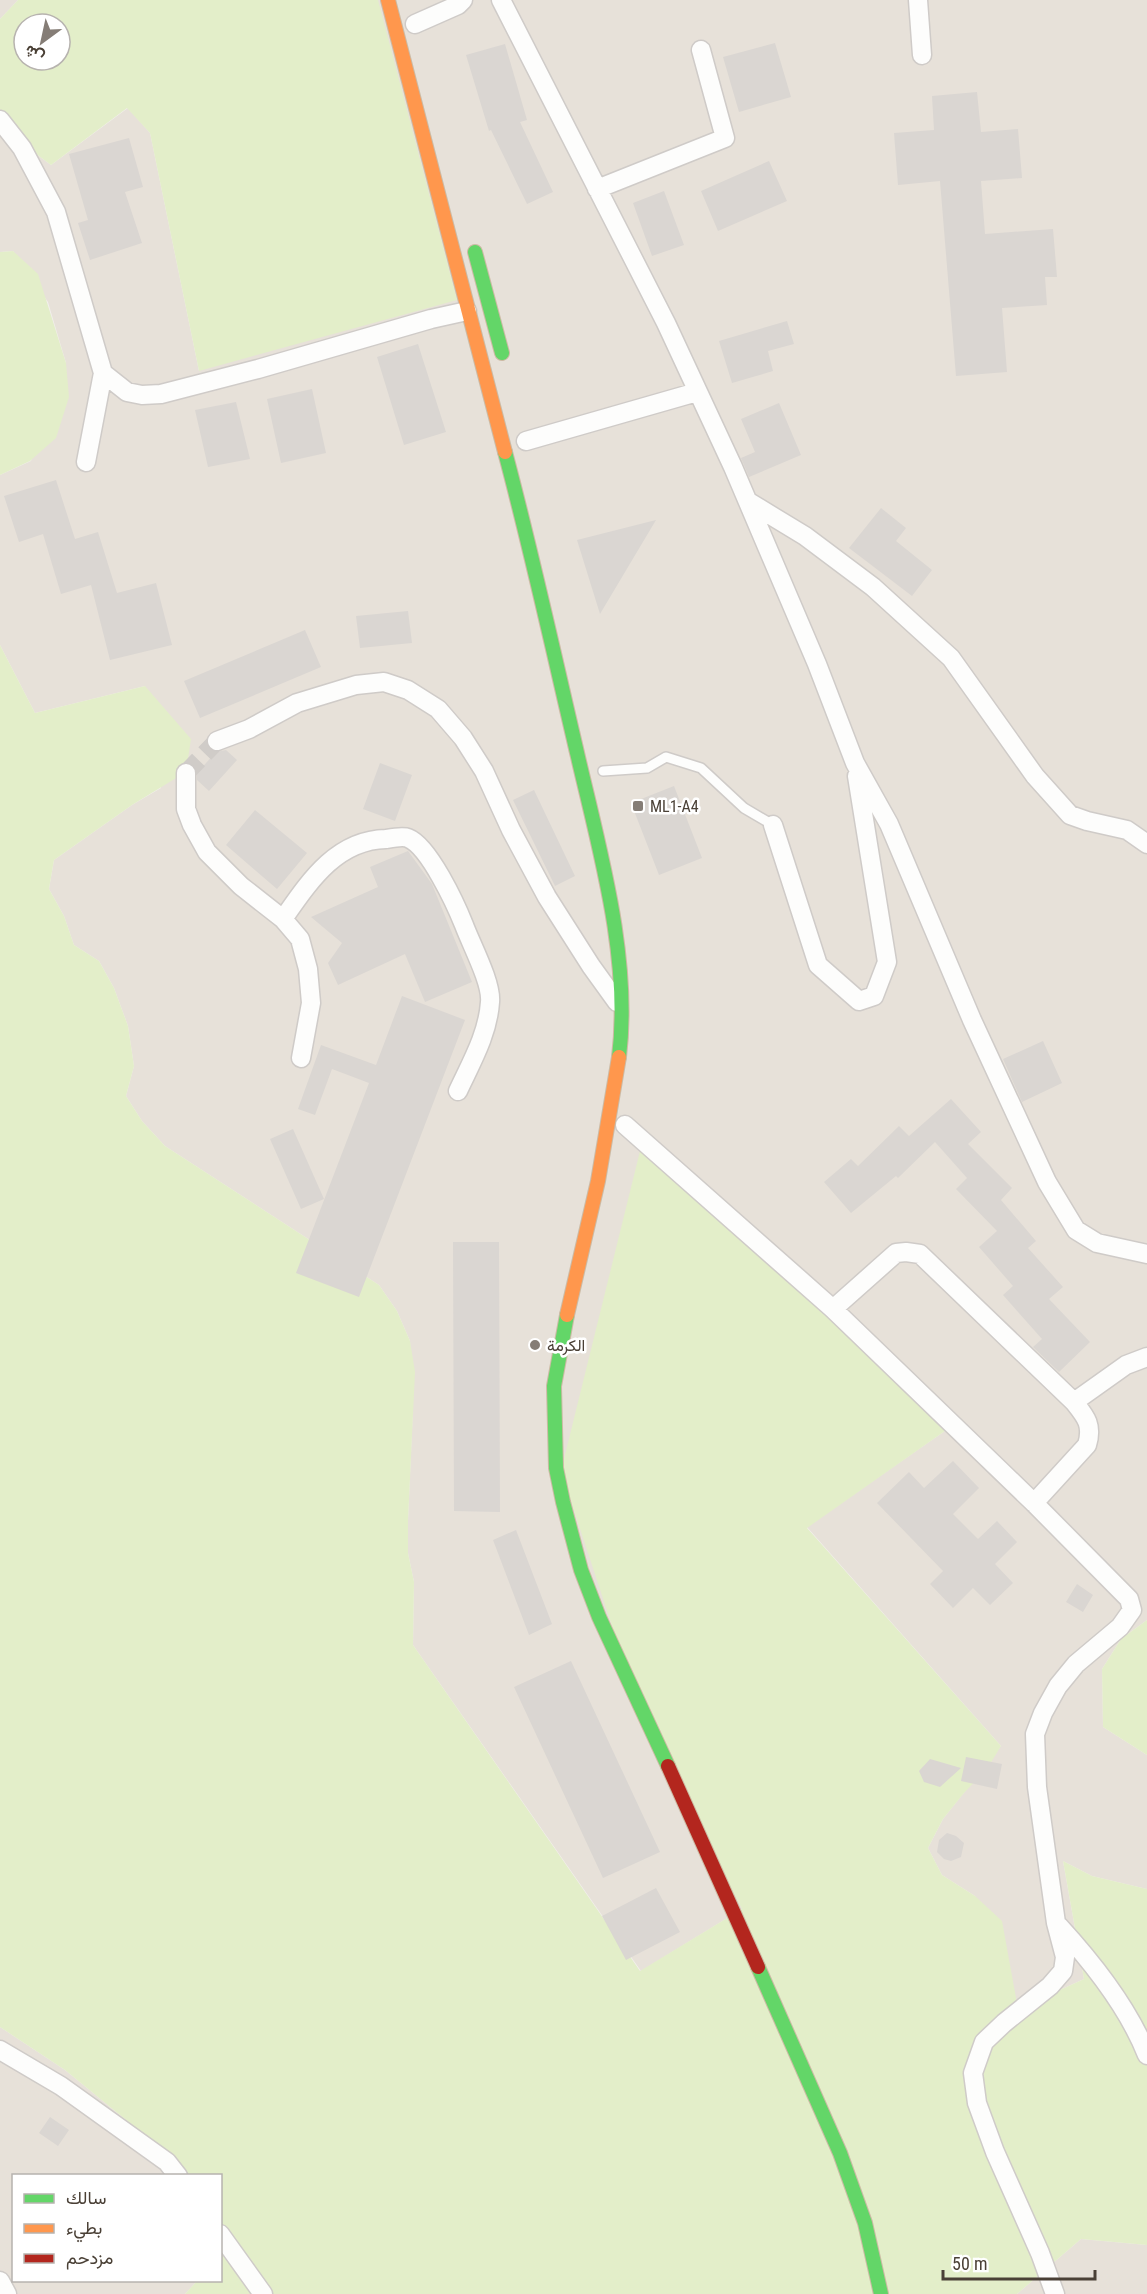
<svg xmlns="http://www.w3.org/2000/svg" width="1147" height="2294" viewBox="0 0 1147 2294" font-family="'Roboto Condensed',Vazirmatn,sans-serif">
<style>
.residential{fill:#e7e1d9}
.green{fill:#e3eec9;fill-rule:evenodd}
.building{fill:#dad6d2}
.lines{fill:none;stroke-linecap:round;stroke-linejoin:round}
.street-tunnel{stroke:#d0ccc8;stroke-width:18;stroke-dasharray:18 9;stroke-linecap:butt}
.lane-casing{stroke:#cfcbc8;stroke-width:12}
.street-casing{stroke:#cfcbc8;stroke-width:21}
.fast-casing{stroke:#ccbaa4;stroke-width:16}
.slow-casing{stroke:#ccbaa4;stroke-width:16}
.jam-casing{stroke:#ccbaa4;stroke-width:16}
.lane{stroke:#fdfdfc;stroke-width:9}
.street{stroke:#fdfdfc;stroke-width:18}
.fast{stroke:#63d668;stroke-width:14}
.slow{stroke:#ff974d;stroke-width:14}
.jam{stroke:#b3261e;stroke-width:14}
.poi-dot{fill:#857d76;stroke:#fff;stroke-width:2}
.labels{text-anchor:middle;stroke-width:5;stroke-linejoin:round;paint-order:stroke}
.poi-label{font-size:16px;fill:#4a4036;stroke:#fff;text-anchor:start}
</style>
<rect width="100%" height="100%" fill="#f2efec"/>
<!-- residential -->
<path class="residential" d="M0,0H18L0,19Z
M378,0H1147V1620L1121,1639L1102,1669L1103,1727L1147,1755V1889L1092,1876L1063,1861L1084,1979L1018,2009L975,1896L942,1875L928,1848L943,1819L1001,1746L807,1527L952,1426L643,1143L742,1909L641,1971L413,1645L414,1582L408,1553V1521L413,1407L410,1341L397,1311L379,1285L165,1146L142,1121L126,1096L134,1066L128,1026L114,988L99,961L74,945L64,916L49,889L54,860L132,805L161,788L145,686L35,713L0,645V475L31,461L66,363L48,302L13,251L0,252V127L51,165L128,108L150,133L199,371Z
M0,2027L65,2070L170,2156L184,2175L14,2176V2280L197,2281L185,2294H0Z
M1081,2239L1147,2245V2294H1017Z"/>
<!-- green -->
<path class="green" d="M18,0H378L457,300L199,371L150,133L127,108L51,165L0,127V19ZM24,24H60V60H24Z
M13,251L38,274L66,363L69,397L56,438L30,461L0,475V252Z
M0,645L35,713L145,686L191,739L186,772L132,805L54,860L49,889L64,916L74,945L99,961L114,988L128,1026L134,1066L126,1096L142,1121L165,1146L379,1285L397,1311L410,1341L415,1372L408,1521V1553L414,1582L413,1645L640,1971L742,1909L643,1720L561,1471L642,1143L952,1426L807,1528L1001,1746L987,1769L964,1793L943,1819L928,1848L942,1875L975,1896L1002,1921L1018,2009L1084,1979L1063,1861L1092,1876L1147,1889V2245L1081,2239L1017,2294H185L197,2281L220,2280L221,2255L232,2243L221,2227L220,2176L184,2175L170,2156L65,2070L0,2027Z
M1147,1620V1755L1103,1727L1102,1669L1121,1639Z"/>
<!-- building -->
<path class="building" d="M775,43L791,97L739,112L723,57Z
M505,44L527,120L520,122L553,192L527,204L491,130L489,131L466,55Z
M977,92L981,132L1018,129L1022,178L981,181L985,234L1053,229L1057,277H1045L1047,305L1002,308L1007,372L956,376L940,181L898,185L894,133L934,130L932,96Z
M129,138L143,187L125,192L142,243L90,260L78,223L88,220L69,154Z
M769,161L787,201L718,231L701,191Z
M664,191L684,245L652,256L633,203Z
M787,321L794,344L768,351L773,371L732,383L719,341Z
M418,344L446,432L404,445L377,357Z
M312,389L326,453L281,463L267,399Z
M236,402L250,459L208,467L195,410Z
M779,403L801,455L749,477L741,458L755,452L741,419Z
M56,480L75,539L98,532L117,593L156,583L172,645L110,660L91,585L61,594L43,534L19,542L4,496Z
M881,508L906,528L896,541L932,570L912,596L849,548Z
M656,520L600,614L577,540Z
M408,611L412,643L360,648L356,616Z
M305,630L321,667L200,718L184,681Z
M226,750L237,760L209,791L197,780V773L216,752Z
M380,763L412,775L395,821L363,809Z
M674,786L702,858L659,875L631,803Z
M534,790L575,876L555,886L513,800Z
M255,810L307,853L277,889L226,845Z
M408,851L432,884L472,982L425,1002L405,954L338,985L328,963L342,943L311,917L378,887L370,867Z
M402,996L465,1020L359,1297L296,1273L369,1083L332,1069L315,1115L298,1109L321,1045L376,1065Z
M1043,1041L1062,1083L1022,1102L1003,1059Z
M951,1099L981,1132L968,1144L1012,1188L1001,1200L1036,1241L1028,1248L1063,1287L1049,1299L1090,1342L1059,1372L1033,1347L1042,1339L1003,1295L1013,1286L979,1247L997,1231L956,1189L967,1178L935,1142L898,1178L896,1176L851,1213L824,1182L851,1159L858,1166L899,1126L909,1136Z
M293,1129L324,1199L301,1209L270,1139Z
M453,1242H499L500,1512L454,1511Z
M953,1461L979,1488L953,1514L978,1539L997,1521L1017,1542L995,1564L1013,1583L990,1605L973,1588L953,1608L930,1584L943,1571L877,1503L909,1472L924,1488Z
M516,1530L552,1624L529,1635L493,1540Z
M1077,1584L1093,1595L1083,1612L1066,1602Z
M571,1661L660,1852L603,1878L514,1687Z
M966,1757L1002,1764L997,1789L961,1781Z
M930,1759L961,1768L940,1787L924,1782L919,1771Z
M947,1833L956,1836L964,1843L961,1857L951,1861L944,1859L937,1852L939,1840Z
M656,1888L680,1932L626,1960L602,1916Z
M50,2117L69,2130L58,2146L39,2133Z"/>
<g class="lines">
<!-- street-tunnel -->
<path class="street-tunnel" d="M186,773L217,741"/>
<defs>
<path id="lane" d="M603,771L647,768L666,757L701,768L744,808L773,825"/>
<path id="street" d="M501,0L666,323L733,467L817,664L855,763L889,824L972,1020L1047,1182L1076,1230L1097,1243L1147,1254
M918,0L922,55
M415,24L458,5L463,0
M0,120L22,148L56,212L103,373L127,392L142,395L161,394L258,369L431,319L467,311
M597,189L725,138L701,50
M526,441L697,392
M86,462L103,373
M749,502L805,536L873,587L951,658L1035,776L1070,815L1087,821L1127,830L1147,844
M217,741L249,729L297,703L356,685L384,682L408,690L438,709L463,738L484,771L511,830L547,897L591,966L617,1002
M186,773V809L192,825L207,852L241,886L283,919L300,939L308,969L311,1003L301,1058
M773,825L818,965L859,1001L874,996L887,962L857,776
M283,919C309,882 336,840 386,839C392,838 403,836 408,838C429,846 456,905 464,925C471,944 492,983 490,1002C488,1034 471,1063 458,1091
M625,1125L833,1309L1034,1503L1129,1599L1132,1610L1120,1627L1076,1664L1058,1686L1043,1713L1035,1734L1037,1787L1056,1923L1065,1957L1063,1971L1050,1986L1004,2023L984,2042L973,2073L977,2103L995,2152L1040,2253L1055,2294
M833,1309L896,1253L906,1252L920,1254L1074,1402L1126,1365L1147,1357
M1034,1503L1087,1445C1093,1425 1086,1417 1074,1402
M1059,1926C1092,1962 1129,2009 1147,2055
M0,2050L61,2086L167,2162L178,2176
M220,2234L263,2294
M0,2281L7,2294"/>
<path id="fast" d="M475,252L502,353
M505,452C532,553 554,655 578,757C600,852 631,959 619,1057
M567,1315L554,1386L556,1468L563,1502L581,1570L599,1617L668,1766
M758,1967L840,2153L865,2223L881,2294"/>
<path id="slow" d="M388,0L505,452
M567,1315L598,1181L619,1057"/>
<path id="jam" d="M668,1766L758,1967"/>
</defs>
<!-- lane casing -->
<use href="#lane" class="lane-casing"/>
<!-- street casing -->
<use href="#street" class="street-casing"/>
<!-- fast casing -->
<use href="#fast" class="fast-casing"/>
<!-- slow casing -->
<use href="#slow" class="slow-casing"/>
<!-- jam casing -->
<use href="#jam" class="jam-casing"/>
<!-- lane -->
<use href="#lane" class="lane"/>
<!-- street -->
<use href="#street" class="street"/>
<!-- fast -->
<use href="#fast" class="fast"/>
<!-- slow -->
<use href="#slow" class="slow"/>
<!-- jam -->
<use href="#jam" class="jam"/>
</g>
<!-- markers -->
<g class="poi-dot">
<rect x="632" y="800" width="12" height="12" rx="3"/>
<circle cx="535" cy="1345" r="6"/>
</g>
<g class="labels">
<!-- poi labels -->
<g class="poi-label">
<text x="650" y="812">ML1-A4</text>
<text x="547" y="1351">الكرمة</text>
</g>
</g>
<!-- legend -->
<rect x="12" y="2174" width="210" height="108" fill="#ffffff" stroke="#b7b3af" stroke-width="1.5"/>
<rect x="24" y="2194" width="30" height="9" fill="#63d668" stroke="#b7b3af" stroke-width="1.5"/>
<text x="66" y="2204" font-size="18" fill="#4a4036">سالك</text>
<rect x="24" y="2224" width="30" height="9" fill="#ff974d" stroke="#b7b3af" stroke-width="1.5"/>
<text x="66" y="2234" font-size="18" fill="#4a4036">بطيء</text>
<rect x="24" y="2254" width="30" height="9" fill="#b3261e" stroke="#b7b3af" stroke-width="1.5"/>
<text x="66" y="2264" font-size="18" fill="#4a4036">مزدحم</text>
<!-- north arrow -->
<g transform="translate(42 42) rotate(213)"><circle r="28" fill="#ffffff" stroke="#b7b3af" stroke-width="1.5"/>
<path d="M0-4.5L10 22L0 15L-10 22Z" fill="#857d76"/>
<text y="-9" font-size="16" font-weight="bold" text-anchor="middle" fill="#4a4036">ش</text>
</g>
<!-- scale -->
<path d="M943 2270v9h152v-9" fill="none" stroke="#4a4036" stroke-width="3"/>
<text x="952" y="2270" font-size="18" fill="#4a4036" stroke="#ffffff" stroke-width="4.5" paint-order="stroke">50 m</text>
</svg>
